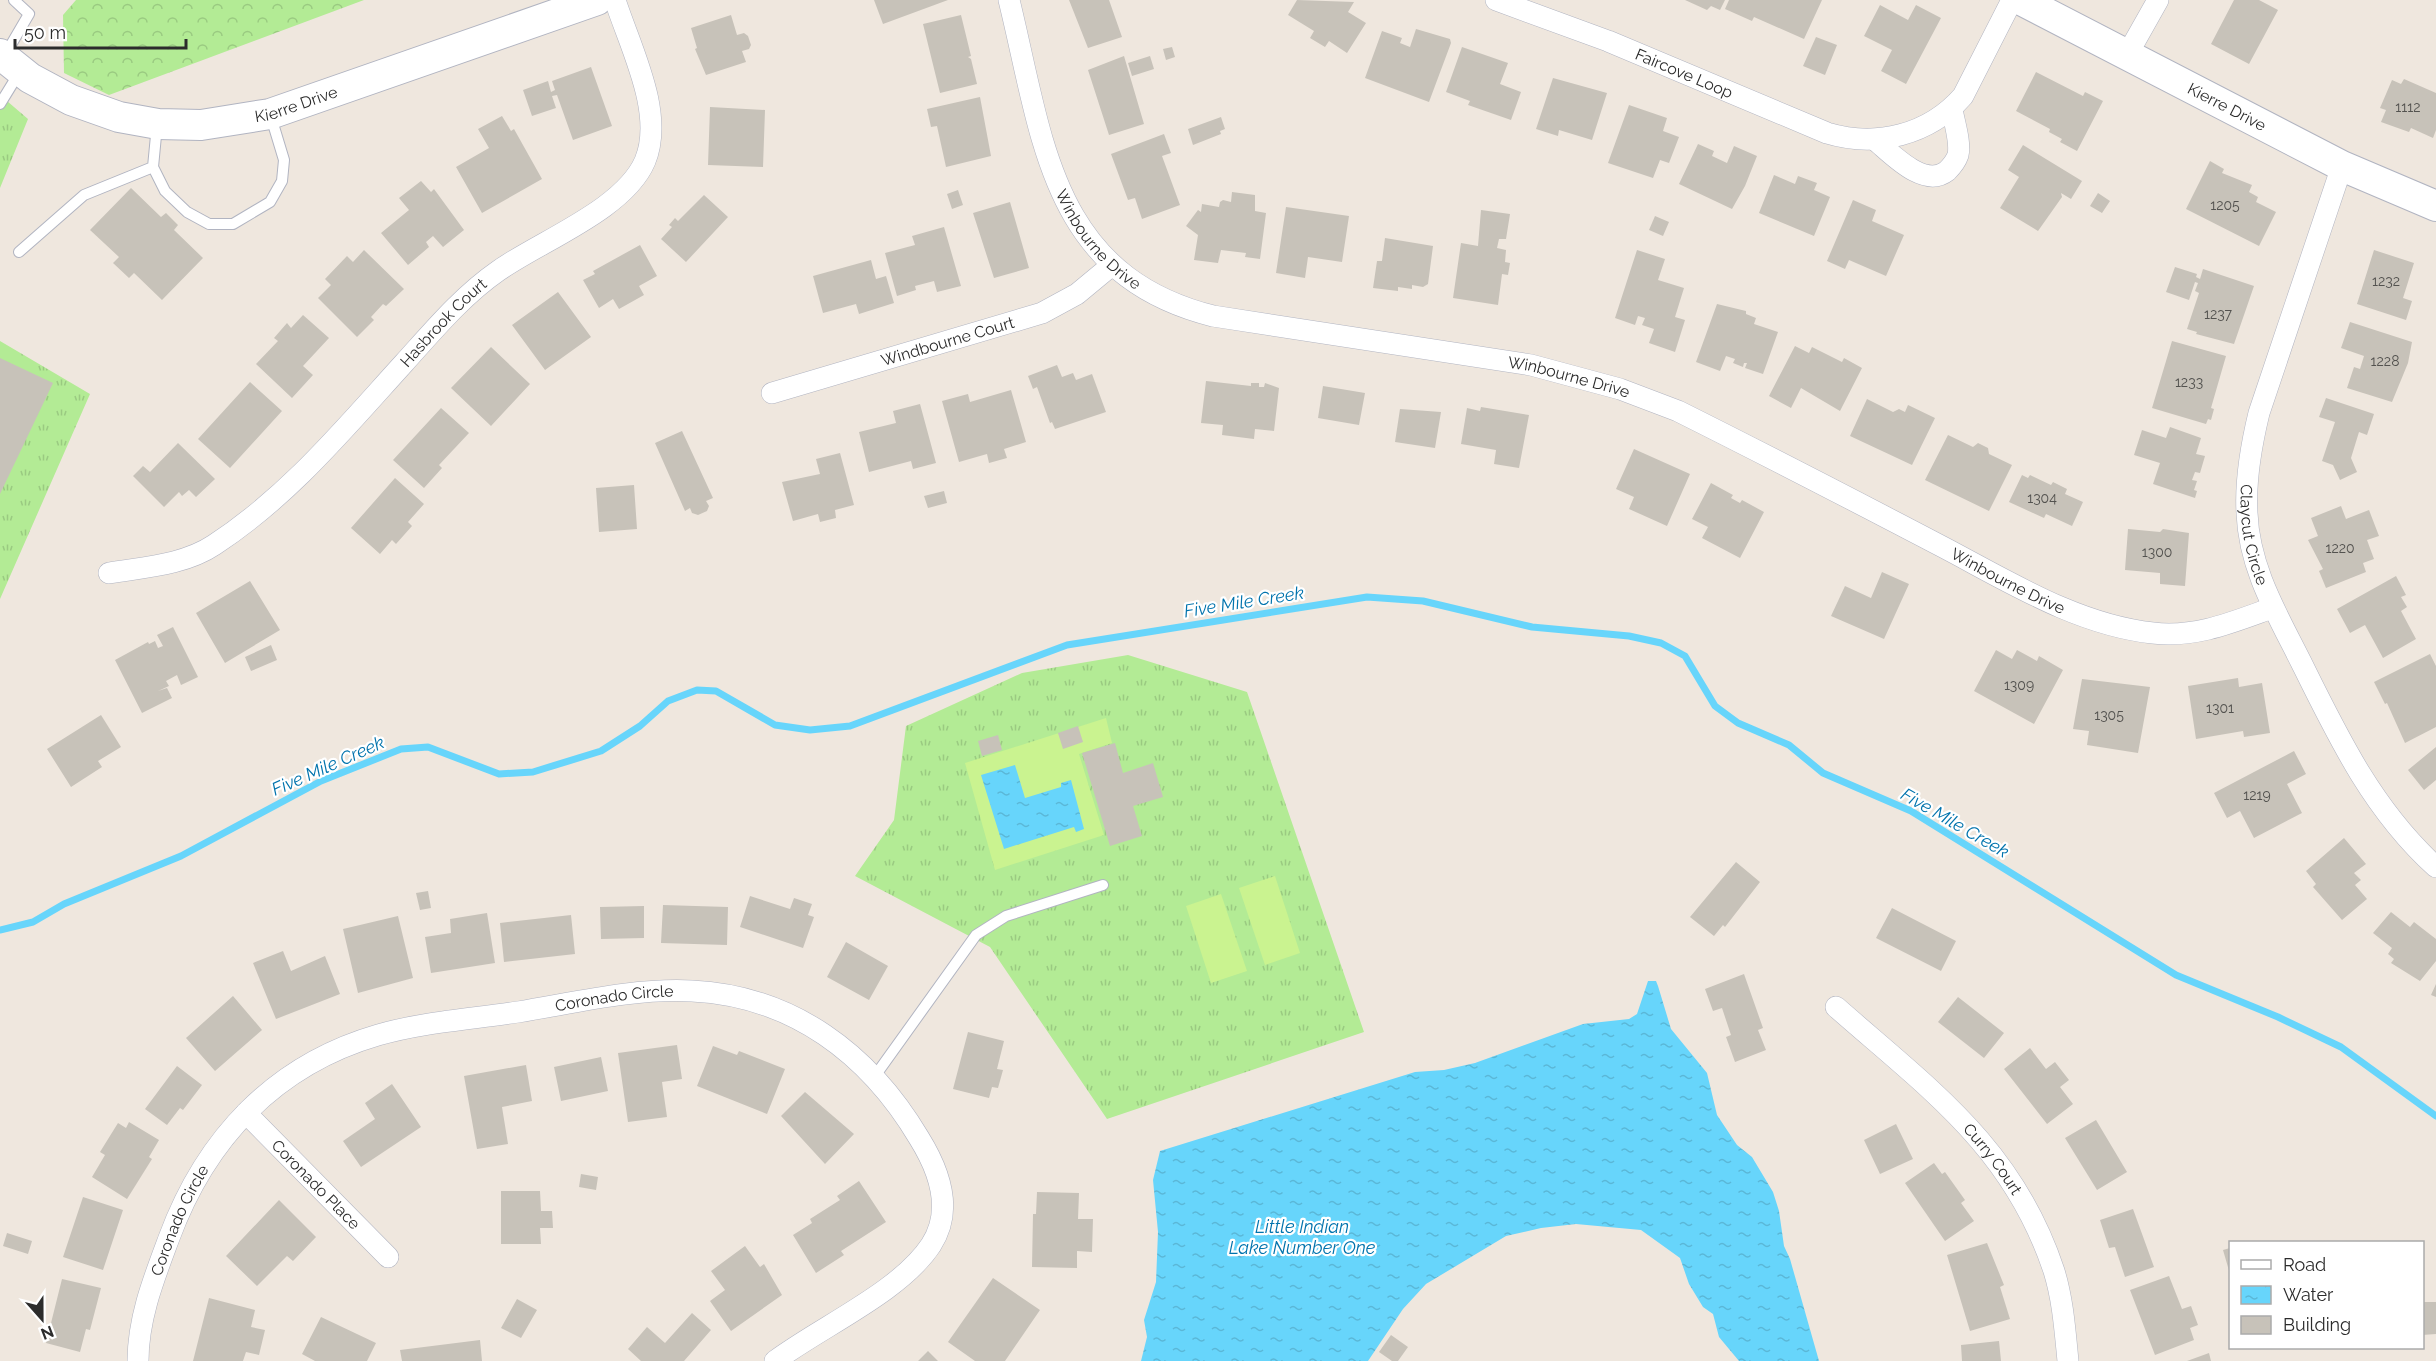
<svg xmlns="http://www.w3.org/2000/svg" width="2436" height="1361" viewBox="0 0 2436 1361" font-family="Raleway,sans-serif">
<style>
.grass{fill:url(#grass-tufts)}
.forest{fill:url(#forest-crowns)}
.pitch{fill:#caf390}
.water{fill:url(#water-ripples)}
.lines{fill:none;stroke-linecap:round;stroke-linejoin:round}
.stream{stroke:#67d5fb;stroke-width:7}
.building{fill:#c7c2b9}
.lane-casing{stroke:#b1b4c1;stroke-width:12}
.street-casing{stroke:#b1b4c1;stroke-width:22}
.secondary-casing{stroke:#b1b4c1;stroke-width:32}
.lane{stroke:#fff;stroke-width:10}
.street{stroke:#fff;stroke-width:21}
.secondary{stroke:#fff;stroke-width:30}
.labels{text-anchor:middle;stroke-width:4.5;stroke-linejoin:round;paint-order:stroke}
.number-label{font-size:14px;fill:#53524f}
.street-label{font-size:16px;fill:#2c2c2c;stroke:#fff}
.water-label{font-size:18px;font-style:italic;fill:#0073ad;stroke:#fff}
</style>
<defs>
<pattern id="grass-tufts" width="24" height="20" patternUnits="userSpaceOnUse" patternTransform="scale(1.5)"><rect width="24" height="20" fill="#b3eb95"/><path d="M3 7l-1-3M5 7V3M7 7l1-3M15 17l-1-3M17 17v-4M19 17l1-3" fill="none" stroke="#9aca81"/></pattern>
<pattern id="forest-crowns" width="20" height="18" patternUnits="userSpaceOnUse" patternTransform="scale(1.5)"><rect width="20" height="18" fill="#b3eb95"/><path d="M2 6a3 3 0 1 1 6 0M12 15a3 3 0 1 1 6 0" fill="none" stroke="#9aca81"/></pattern>
<pattern id="water-ripples" width="26" height="14" patternUnits="userSpaceOnUse" patternTransform="scale(1.5)"><rect width="26" height="14" fill="#67d5fb"/><path d="M2 4q2-2 4 0t4 0M15 11q2-2 4 0t4 0" fill="none" stroke="#5ab7d7"/></pattern>
</defs>
<rect width="100%" height="100%" fill="#efe7de"/>
<!-- grass -->
<path class="grass" d="M0,95L28,119L0,188Z
M0,341L90,394L0,599Z
M1128,655L1247,692L1364,1032L1107,1119L990,947L855,876L894,820L906,726L1022,673Z"/>
<!-- forest -->
<path class="forest" d="M76,0H364L109,95L64,73L63,15Z"/>
<!-- pitch -->
<path class="pitch" d="M1106,718L1112,743L1079,754L1104,835L995,870L965,763Z
M1275,876L1300,953L1265,965L1239,888Z
M1221,894L1247,971L1211,983L1186,906Z"/>
<!-- water -->
<path class="water" d="M1015,765L1025,798L1061,787V783L1071,780L1084,829L1076,832L1074,827L1004,849L981,775Z
M1648,981H1656L1658,986L1671,1029L1707,1073L1717,1115L1737,1145L1752,1157L1773,1192L1779,1211L1784,1246L1790,1259L1819,1361H1739L1719,1337L1713,1314L1703,1307L1689,1284L1680,1258L1641,1230L1576,1224L1541,1228L1506,1236L1426,1284L1403,1309L1368,1361H1141L1147,1337L1144,1320L1156,1282L1158,1232L1153,1180L1160,1151L1415,1072L1444,1070L1475,1063L1583,1024L1629,1019L1637,1014Z"/>
<g class="lines">
<!-- stream -->
<path class="stream" d="M0,930L33,922L64,904L181,856L321,781L401,749L428,747L499,774L533,772L601,751L640,726L668,701L697,690L716,691L775,725L810,730L850,726L1067,645L1367,597L1423,601L1532,627L1629,636L1661,643L1685,656L1715,706L1738,723L1789,745L1823,773L1911,811L2176,975L2278,1017L2341,1047L2436,1116"/>
</g>
<!-- building -->
<path class="building" d="M874,0H948L883,24Z
M1069,0H1109L1122,37L1088,48Z
M1297,0L1354,2L1348,12L1366,23L1347,53L1329,41L1325,47L1310,38L1314,31L1288,15Z
M1685,0H1725L1720,10L1711,6L1707,10Z
M1729,0H1822L1804,39L1754,17L1752,21L1725,9Z
M2234,0H2259L2278,10L2249,64L2211,44Z
M1880,5L1908,20L1916,5L1941,18L1906,84L1881,71L1892,50L1864,36Z
M731,15L737,35L744,33L748,36L751,45L749,49L742,51L746,62L706,75L695,49L697,48L691,28Z
M961,15L971,56L968,57L971,59L977,84L940,93L923,24Z
M1416,29L1450,39L1451,43L1429,102L1365,78L1382,31L1402,38L1400,43L1410,47Z
M1816,37L1837,45L1825,75L1803,66Z
M1172,47L1175,57L1166,60L1163,49Z
M1462,47L1508,63L1500,84L1521,92L1511,120L1468,105L1470,101L1446,92Z
M1124,56L1144,124L1109,135L1088,70Z
M1150,56L1154,69L1132,76L1128,63Z
M591,67L612,126L573,140L557,95L552,96L556,108L532,116L523,90L548,81L551,92L555,90L552,81Z
M2036,72L2083,96L2085,92L2103,101L2077,151L2060,142L2062,139L2049,132L2050,129L2016,111Z
M1553,78L1607,93L1592,140L1559,130L1558,136L1536,129Z
M2404,79L2436,93V130L2433,138L2411,128L2409,132L2381,122L2386,110L2380,108L2392,80L2401,84Z
M980,97L991,156L946,167L937,126L931,127L927,109Z
M1629,105L1667,118L1663,131L1679,137L1669,163L1660,160L1653,178L1608,163Z
M710,107L765,110L763,167L708,165Z
M502,116L511,131L514,129L542,179L482,213L456,167L489,148L478,129Z
M1221,117L1225,129L1220,131L1221,134L1193,145L1188,129Z
M1164,134L1171,153L1162,156L1180,205L1142,219L1135,198L1128,200L1111,154Z
M1698,144L1714,151L1712,156L1727,163L1734,146L1757,156L1745,186L1732,209L1679,184Z
M2023,145L2082,181L2071,199L2061,193L2062,197L2038,231L2000,208L2019,177L2008,170Z
M2210,161L2224,169L2222,173L2252,185L2249,192L2258,197L2256,202L2276,212L2259,246L2186,209Z
M1774,175L1795,184L1798,176L1817,183L1814,190L1830,197L1814,236L1759,213Z
M421,181L431,192L434,189L464,230L443,247L433,236L426,242L429,247L408,265L381,233L409,210L399,198Z
M131,188L161,217L166,213L178,225L174,230L203,258L162,300L134,273L129,278L113,263L119,257L90,230Z
M958,190L963,205L952,209L947,194Z
M1232,192L1255,195V211L1266,213L1260,259L1245,257L1246,253L1221,250L1218,263L1194,260L1198,235L1186,226L1198,210L1201,212L1202,204L1219,207L1220,202L1223,200L1231,202Z
M2098,193L2110,201L2102,213L2090,206Z
M704,195L728,217L686,262L661,239L672,227L669,225L675,218L678,221Z
M1853,200L1876,210L1872,221L1904,235L1886,276L1849,260L1845,269L1827,261Z
M1010,202L1029,268L994,278L973,213Z
M1286,207L1349,216L1342,262L1308,257L1305,278L1276,273Z
M1481,210L1510,214L1506,239H1499L1497,248L1506,250L1505,262L1510,263L1508,275L1502,274L1498,305L1453,298L1461,243L1478,246Z
M1655,216L1669,222L1663,236L1649,230Z
M944,227L961,286L937,292L934,281L915,286L916,290L897,296L885,253L915,245L912,236Z
M1385,238L1433,246L1428,284L1423,287L1412,285V289L1398,287V291L1373,288L1377,261H1382Z
M640,245L657,276L639,286L644,295L619,309L613,299L599,308L583,280L595,274L593,271Z
M364,250L404,289L386,306L383,304L371,317L374,320L357,337L318,298L331,285L325,279L347,256L353,262Z
M1637,250L1665,259L1658,280L1684,288L1675,317L1685,320L1675,352L1649,343L1654,329L1642,325L1645,318L1638,316L1635,325L1615,318Z
M2374,250L2414,263L2403,298L2412,301L2406,320L2357,304Z
M871,260L876,279L886,276L894,303L859,314L856,304L823,313L813,276Z
M2175,267L2197,274L2196,277L2200,279L2203,269L2254,286L2234,344L2196,334L2197,332L2187,329L2199,293L2195,291L2198,283L2195,282L2189,300L2166,292Z
M558,292L591,337L545,370L512,325Z
M1717,304L1746,311V314L1756,318L1754,324L1778,332L1763,374L1745,368L1747,363H1744L1743,367L1733,363L1735,359L1726,356L1720,371L1696,362Z
M303,315L329,338L303,366L313,375L292,398L256,364L278,341L274,338L287,323L291,328Z
M2350,322L2412,342L2408,363L2392,402L2347,388L2354,367L2360,369L2364,356L2341,348Z
M2172,341L2226,356L2211,408L2214,409L2211,420L2208,419L2206,424L2152,408Z
M1795,346L1809,353L1812,347L1842,362L1844,358L1862,368L1840,411L1801,388L1791,408L1769,396Z
M491,347L530,384L491,426L451,388Z
M0,358L53,383L0,494Z
M1057,365L1062,377L1073,373L1076,380L1092,374L1106,412L1055,429L1052,422L1050,423L1037,387L1033,389L1028,376Z
M1206,381L1251,386V383H1259V387H1264L1265,383L1279,388L1274,431L1255,429L1254,439L1222,435L1223,425L1201,423Z
M250,382L282,411L230,468L198,439Z
M1323,386L1365,393L1359,425L1318,418Z
M1011,390L1026,442L1004,449L1007,458L989,463L987,454L959,462L942,401L968,394L970,402Z
M2326,398L2374,414L2367,435L2359,432L2351,458L2357,472L2340,480L2333,465L2322,461L2335,422L2319,417Z
M1867,399L1893,412L1899,409L1905,412L1908,405L1935,418L1912,465L1850,436Z
M920,404L936,463L913,469L911,461L869,472L859,432L896,423L893,411Z
M1481,407L1529,415L1519,468L1494,464L1496,450L1461,444L1467,408L1480,411Z
M441,408L469,433L439,465L442,468L424,488L393,460Z
M1400,409L1441,412L1435,448L1395,442Z
M2170,427L2201,438L2196,454L2205,456L2200,473L2195,472L2192,480L2197,481L2194,490L2197,491L2195,498L2153,484L2160,463L2134,455L2142,430L2166,438Z
M682,431L713,498L706,501L709,506L707,511L698,515L692,513L690,508L685,511L655,443Z
M1948,435L1973,447L1978,443L1988,448L1989,454L2012,465L1989,511L1925,480Z
M178,443L215,479L196,497L189,490L182,496L179,492L164,507L133,476L143,466L150,472Z
M1634,449L1690,474L1667,526L1629,509L1634,497L1616,489Z
M840,453L854,505L835,510L836,518L820,522L818,514L793,521L782,482L820,474L816,459Z
M2022,475L2028,478L2030,475L2051,485L2053,482L2067,489L2065,494L2083,502L2072,526L2046,514L2044,518L2009,502Z
M395,478L424,504L408,522L412,526L396,544L392,540L380,554L351,528Z
M1711,483L1733,495L1731,498L1740,503L1742,500L1764,512L1740,558L1702,538L1708,527L1692,519Z
M634,485L637,529L599,532L596,488Z
M944,491L947,503L928,508L924,496Z
M2341,506L2346,519L2369,510L2379,536L2367,540L2374,559L2363,563L2366,572L2326,588L2319,571L2323,569L2308,540L2318,536L2311,518Z
M2128,529L2160,532L2163,529L2189,533L2185,586L2160,584V573L2125,570Z
M1882,572L1909,584L1884,639L1831,616L1845,586L1871,598Z
M2396,576L2406,595L2401,597L2407,607L2401,611L2416,639L2383,658L2365,625L2350,633L2337,609Z
M250,581L280,630L225,663L196,613Z
M173,627L198,677L181,685L177,675L166,681L169,686L158,691L167,688L172,698L142,713L115,660L148,642L149,644L155,641L158,648L163,646L157,635Z
M271,645L277,660L251,671L245,657Z
M1996,650L2012,659L2017,650L2037,661L2039,656L2063,670L2034,724L1974,691Z
M2430,654L2436,666V727L2405,743L2387,703L2385,704L2374,682Z
M2238,678L2239,687L2262,683L2270,733L2244,737L2243,731L2196,739L2188,686Z
M2082,679L2150,687L2138,753L2087,745L2089,731L2073,729Z
M101,715L121,747L98,761L102,767L71,787L47,749Z
M1078,726L1083,742L1063,749L1058,733Z
M998,735L1002,750L982,756L978,741Z
M1115,743L1123,773L1153,763L1163,797L1133,806L1142,836L1110,846L1082,753Z
M2436,747V780L2424,790L2408,770Z
M2294,751L2306,774L2287,784L2302,813L2254,838L2240,811L2227,818L2214,793Z
M2344,838L2366,864L2354,873L2361,880L2355,885L2367,899L2342,920L2313,887L2316,884L2306,871Z
M1736,862L1760,882L1725,927L1723,925L1714,936L1690,917Z
M428,891L431,908L420,910L416,893Z
M750,896L790,909L794,898L812,904L808,915L814,917L803,948L740,927Z
M663,905L728,907L727,945L661,943Z
M644,906V938L601,939L600,907Z
M1892,908L1956,941L1941,971L1876,938Z
M2391,912L2410,927L2414,922L2436,939V961L2420,981L2391,963L2394,959L2388,954L2392,948L2373,933Z
M487,913L495,963L431,973L425,937L451,933L450,919Z
M571,915L575,954L504,962L500,923Z
M398,916L413,978L358,993L343,929Z
M846,942L888,966L869,1000L827,977Z
M283,951L291,971L325,956L340,994L276,1019L253,963Z
M1744,974L1763,1028L1758,1030L1766,1050L1735,1062L1726,1037L1731,1035L1722,1008L1713,1011L1705,989Z
M2436,984V997L2431,995Z
M233,996L262,1030L215,1071L186,1038Z
M1958,997L2004,1033L1984,1058L1938,1022Z
M968,1032L1004,1041L997,1069L1003,1070L998,1088L992,1087L989,1098L953,1089Z
M677,1045L682,1079L662,1082L667,1117L628,1122L618,1053Z
M713,1046L737,1055L739,1051L785,1069L767,1114L697,1086Z
M2030,1048L2046,1069L2055,1062L2069,1080L2060,1087L2073,1104L2047,1124L2004,1069Z
M601,1057L608,1091L561,1101L554,1067Z
M526,1065L532,1101L502,1107L508,1144L477,1149L464,1076Z
M177,1066L202,1085L183,1110L180,1108L167,1125L145,1109Z
M392,1084L421,1127L361,1167L343,1141L375,1119L365,1103Z
M805,1092L854,1134L825,1164L781,1116Z
M2096,1120L2127,1172L2097,1190L2065,1138Z
M129,1122L159,1140L149,1157L152,1159L127,1199L92,1177L105,1155L100,1152L118,1123L126,1128Z
M1896,1124L1913,1159L1880,1174L1864,1140Z
M1934,1163L1942,1174L1945,1172L1965,1200L1961,1203L1974,1221L1945,1241L1905,1183Z
M581,1174L598,1177L596,1190L579,1187Z
M859,1181L886,1222L841,1251L844,1255L816,1273L793,1235L812,1223L810,1219L840,1200L837,1196Z
M501,1191H540L541,1211H552L553,1228H540L541,1244H501Z
M1037,1192L1079,1193L1078,1219H1093L1092,1252L1077,1251V1268L1032,1267L1033,1214H1036Z
M83,1197L123,1210L103,1270L63,1257Z
M279,1200L316,1237L293,1261L287,1256L257,1286L226,1256Z
M2133,1209L2154,1267L2125,1277L2115,1247L2109,1248L2100,1220Z
M7,1233L32,1241L28,1254L3,1246Z
M1987,1243L2004,1285L2000,1287L2010,1319L1970,1331L1947,1255Z
M745,1246L760,1267L764,1264L782,1295L731,1331L710,1301L725,1290L711,1271Z
M2230,1248V1274L2223,1250Z
M2169,1276L2182,1309L2191,1306L2198,1325L2190,1328L2194,1340L2155,1355L2130,1290Z
M993,1278L1040,1310L1005,1361H975L948,1342Z
M62,1279L101,1288L90,1330L86,1329L80,1352L46,1343Z
M209,1298L255,1310L251,1327L265,1330L259,1355L246,1352L243,1361H193Z
M517,1299L537,1310L521,1338L501,1328Z
M2422,1302H2436V1334L2422,1335Z
M692,1313L711,1330L684,1361H641L628,1349L647,1327L665,1343Z
M321,1317L376,1343L367,1361H315L302,1354Z
M1391,1335L1408,1347L1398,1361H1392L1379,1352Z
M480,1340L482,1361H402L400,1350Z
M1999,1341L2001,1361H1962L1961,1345Z
M928,1351L938,1361H918Z
M2209,1353L2211,1361H2187Z"/>
<g class="lines">
<defs>
<path id="lane" d="M5,55L29,14L14,0
M0,104L19,73
M157,125L153,167L165,191L187,212L209,224H233L270,202L282,181L284,160L271,117
M19,252L84,195L153,167
M875,1076L976,935L1006,916L1103,885"/>
<g id="street">
<path id="s1" d="M1009,0C1043,138 1050,275 1213,316L1531,365L1620,389L1678,411C1766,455 1853,500 1941,546C2008,581 2077,625 2153,633C2196,638 2233,622 2272,608"/>
<path id="s2" d="M1496,0L1608,41L1827,133C1876,148 1929,135 1963,96L2012,0"/>
<path d="M2127,55L2158,0"/>
<path d="M1875,140C1892,154 1924,189 1947,171C1951,167 1956,161 1958,155C1961,142 1954,122 1952,109"/>
<path id="s3" d="M2342,166L2259,413C2251,446 2245,479 2247,513C2249,568 2277,614 2301,662C2338,737 2373,810 2436,867"/>
<path id="s4" d="M772,393L1042,313L1077,294L1112,265"/>
<path id="s5" d="M109,573C144,567 184,565 214,545C289,496 344,429 404,363C433,331 462,296 498,271C540,241 624,210 645,161C665,113 630,47 615,0"/>
<path id="s6" d="M1836,1007C1929,1089 2013,1147 2054,1271C2063,1300 2065,1331 2068,1361"/>
<path id="s7" d="M246,1113L388,1257"/>
<path id="s8" d="M138,1361C138,1318 154,1278 169,1238C206,1138 275,1065 378,1035C423,1022 472,1019 518,1012C574,1003 634,988 692,991C793,996 869,1054 919,1138C939,1170 954,1210 931,1245C900,1292 822,1326 775,1361"/>
</g>
<g id="secondary">
<path id="s9" d="M2021,0L2342,166L2436,206"/>
<path id="s10" d="M0,54L30,78L71,100L119,117L158,124L201,125L270,114L597,0"/>
</g>
</defs>
<!-- lane casing -->
<use href="#lane" class="lane-casing"/>
<!-- street casing -->
<use href="#street" class="street-casing"/>
<!-- secondary casing -->
<use href="#secondary" class="secondary-casing"/>
<!-- lane -->
<use href="#lane" class="lane"/>
<!-- street -->
<use href="#street" class="street"/>
<!-- secondary -->
<use href="#secondary" class="secondary"/>
</g>
<g class="labels">
<!-- number labels -->
<g class="number-label">
<text x="2408" y="112">1112</text>
<text x="2225" y="210">1205</text>
<text x="2386" y="286">1232</text>
<text x="2218" y="319">1237</text>
<text x="2385" y="366">1228</text>
<text x="2189" y="387">1233</text>
<text x="2042" y="503">1304</text>
<text x="2340" y="553">1220</text>
<text x="2157" y="557">1300</text>
<text x="2019" y="690">1309</text>
<text x="2220" y="713">1301</text>
<text x="2109" y="720">1305</text>
<text x="2257" y="800">1219</text>
</g>
<!-- street labels -->
<g class="street-label">
<text dy="6" stroke="none"><textPath href="#s2" startOffset="202">Faircove Loop</textPath></text>
<text dy="6" stroke="none"><textPath href="#s10" startOffset="316">Kierre Drive</textPath></text>
<text dy="6" stroke="none"><textPath href="#s9" startOffset="232">Kierre Drive</textPath></text>
<text dy="6" stroke="none"><textPath href="#s1" startOffset="260">Winbourne Drive</textPath></text>
<text dy="6" stroke="none"><textPath href="#s5" startOffset="430">Hasbrook Court</textPath></text>
<text dy="6" stroke="none"><textPath href="#s4" startOffset="183">Windbourne Court</textPath></text>
<text dy="6" stroke="none"><textPath href="#s1" startOffset="764">Winbourne Drive</textPath></text>
<text dy="6" stroke="none"><textPath href="#s3" startOffset="384">Claycut Circle</textPath></text>
<text dy="6" stroke="none"><textPath href="#s1" startOffset="1250">Winbourne Drive</textPath></text>
<text dy="6" stroke="none"><textPath href="#s8" startOffset="670">Coronado Circle</textPath></text>
<text dy="6" stroke="none"><textPath href="#s6" startOffset="219">Curry Court</textPath></text>
<text dy="6" stroke="none"><textPath href="#s7" startOffset="100">Coronado Place</textPath></text>
<text dy="6" stroke="none"><textPath href="#s8" startOffset="148">Coronado Circle</textPath></text>
</g>
<!-- water labels -->
<g class="water-label">
<text transform="translate(1244 602) rotate(-9)" y="6">Five Mile Creek</text>
<text transform="translate(328 766) rotate(-24)" y="6">Five Mile Creek</text>
<text transform="translate(1955 823) rotate(30)" y="6">Five Mile Creek</text>
<text x="1302" y="1233">Little Indian<tspan x="1302" dy="21">Lake Number One</tspan></text>
</g>
</g>
<!-- legend -->
<rect x="2229" y="1241" width="195" height="108" fill="#ffffff" stroke="#ababab" stroke-width="1.5"/>
<rect x="2241" y="1260" width="30" height="9" fill="#ffffff" stroke="#ababab" stroke-width="1.5"/>
<text x="2283" y="1271" font-size="18" fill="#2c2c2c">Road</text>
<rect x="2241" y="1286" width="30" height="18" fill="url(#water-ripples)" stroke="#ababab" stroke-width="1.5"/>
<text x="2283" y="1301" font-size="18" fill="#2c2c2c">Water</text>
<rect x="2241" y="1316" width="30" height="18" fill="#c7c2b9" stroke="#ababab" stroke-width="1.5"/>
<text x="2283" y="1331" font-size="18" fill="#2c2c2c">Building</text>
<!-- north arrow -->
<g transform="translate(42 1319) rotate(159)" stroke="#ffffff" stroke-width="4.5" paint-order="stroke">
<path d="M0-4.5L10 22L0 15L-10 22Z" fill="#2c2c2c"/>
<text y="-9" font-size="16" font-weight="bold" text-anchor="middle" fill="#2c2c2c">N</text>
</g>
<!-- scale -->
<path d="M15 39v9h171v-9" fill="none" stroke="#2c2c2c" stroke-width="3"/>
<text x="24" y="39" font-size="18" fill="#2c2c2c" stroke="#ffffff" stroke-width="4.5" paint-order="stroke">50 m</text>
</svg>
